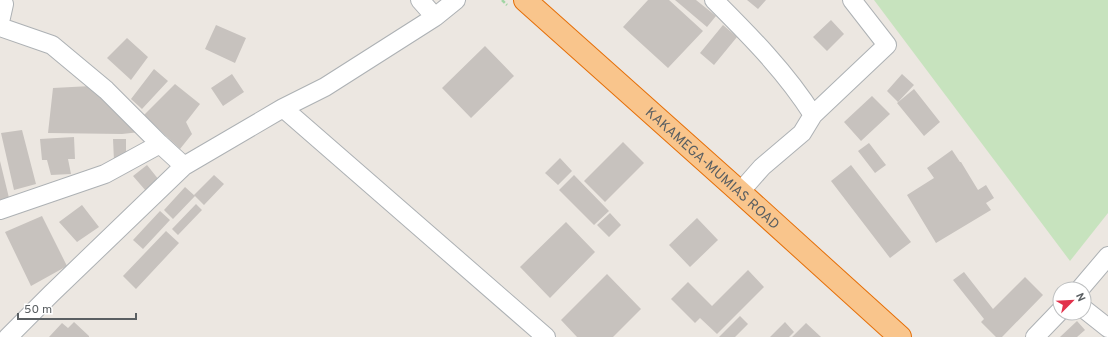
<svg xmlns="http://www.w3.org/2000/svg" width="1108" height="337" viewBox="0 0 1108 337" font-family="Overpass,sans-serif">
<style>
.green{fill:#c7e3be}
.building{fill:#c7c2be}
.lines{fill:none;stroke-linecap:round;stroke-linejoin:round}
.street-casing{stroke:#adb1b4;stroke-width:20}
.highway-casing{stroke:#e56f08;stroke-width:24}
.path{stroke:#a2d5a4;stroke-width:2.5;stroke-dasharray:4 2;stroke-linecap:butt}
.street{stroke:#fff;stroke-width:18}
.highway{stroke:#f9c58c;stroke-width:22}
.labels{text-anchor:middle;stroke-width:3;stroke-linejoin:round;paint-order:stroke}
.street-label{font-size:14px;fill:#5a5f62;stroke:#fff}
</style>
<rect width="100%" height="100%" fill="#ece7e1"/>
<!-- green -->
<path class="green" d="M874,0H1108V213L1070,261Z"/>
<!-- building -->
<path class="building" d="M648,0H669L703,31L668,68L623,27Z
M675,0H696L716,16L707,27Z
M747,0H766L758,9Z
M831,20L844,34L827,51L813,37Z
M216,25L246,38L235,63L205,49Z
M723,25L737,37L714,65L700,53Z
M127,38L148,57L131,80L107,58Z
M485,46L514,76L471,118L442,88Z
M154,69L168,81L142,109L131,99Z
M232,74L244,92L223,106L211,88Z
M902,74L914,85L898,102L887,91Z
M175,84L200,104L186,122L192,134L180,149L144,115Z
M91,86L140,132L122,134L48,133L53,88Z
M914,89L940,122L924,136L897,103Z
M872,96L890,114L861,141L844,122Z
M22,130L36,184L14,190L1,133Z
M74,137L75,159H68L71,174L51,175L47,160H42L40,139Z
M113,139H126V160L114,161Z
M623,142L644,163L605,202L584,181Z
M869,143L886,165L875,173L858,151Z
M952,150L960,162H961L978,190L986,185L994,198L986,203L991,210L936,243L907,195L934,178L927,168Z
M560,158L572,171L558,185L545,173Z
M0,161L10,202L0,204Z
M147,165L159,180L146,191L133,176Z
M851,165L911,242L890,258L831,181Z
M214,175L224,184L204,205L194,195Z
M574,175L609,211L594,225L559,190Z
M185,187L195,196L173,219L164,210Z
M196,204L202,210L178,235L172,229Z
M82,205L99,227L77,242L59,222Z
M160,211L170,220L143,249L133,240Z
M610,213L621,225L609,237L597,225Z
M42,216L67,266L31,286L5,232Z
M697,218L718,240L690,267L669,245Z
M566,222L595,252L550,298L520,267Z
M166,231L179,243L136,289L123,276Z
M748,270L764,287L717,334L700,318Z
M964,272L993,309L1025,277L1043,295L1002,337H996L981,322L984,319L953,280Z
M607,274L641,309L613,337H577L561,320Z
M688,282L712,306L695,323L671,299Z
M740,316L748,324L735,337H719Z
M1077,321L1085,330L1077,337H1060Z
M74,322L89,336V337H49L62,323L68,328Z
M785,322L794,332L789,337H770Z
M806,323L821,337H792Z"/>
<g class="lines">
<defs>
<path id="street" d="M420,0L435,17
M714,0C750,36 786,72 813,115L802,133L762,167L740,192
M0,22L4,4L2,0
M0,27L52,45L106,90L160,144L184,166
M283,108L546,337
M813,115L887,45L852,0
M0,210L105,174L160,144
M1080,289L1108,256
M1084,309L1108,328
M8,337L51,294L184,166L283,108L325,87L435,17L456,0
M1035,337L1060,311"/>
<g id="highway">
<path id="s1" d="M525,0L740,192L900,337"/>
</g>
</defs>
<!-- street casing -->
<use href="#street" class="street-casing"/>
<!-- highway casing -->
<use href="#highway" class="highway-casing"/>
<!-- path -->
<path class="path" d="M502,0L507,5"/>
<!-- street -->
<use href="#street" class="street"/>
<!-- highway -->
<use href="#highway" class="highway"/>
</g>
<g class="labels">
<!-- street labels -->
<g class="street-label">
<text dy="5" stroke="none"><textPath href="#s1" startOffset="252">KAKAMEGA-MUMIAS ROAD</textPath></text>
</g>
</g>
<!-- north arrow -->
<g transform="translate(1072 301) rotate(66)"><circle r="19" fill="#ffffff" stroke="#bdbfc0"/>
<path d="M0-3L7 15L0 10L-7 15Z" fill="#e2314b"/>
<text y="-6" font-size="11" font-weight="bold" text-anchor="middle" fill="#5a5f62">N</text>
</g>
<!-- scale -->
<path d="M18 313v6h118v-6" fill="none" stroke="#5a5f62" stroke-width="2"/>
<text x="24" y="313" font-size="12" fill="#5a5f62" stroke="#ffffff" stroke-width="3" paint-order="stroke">50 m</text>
</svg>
